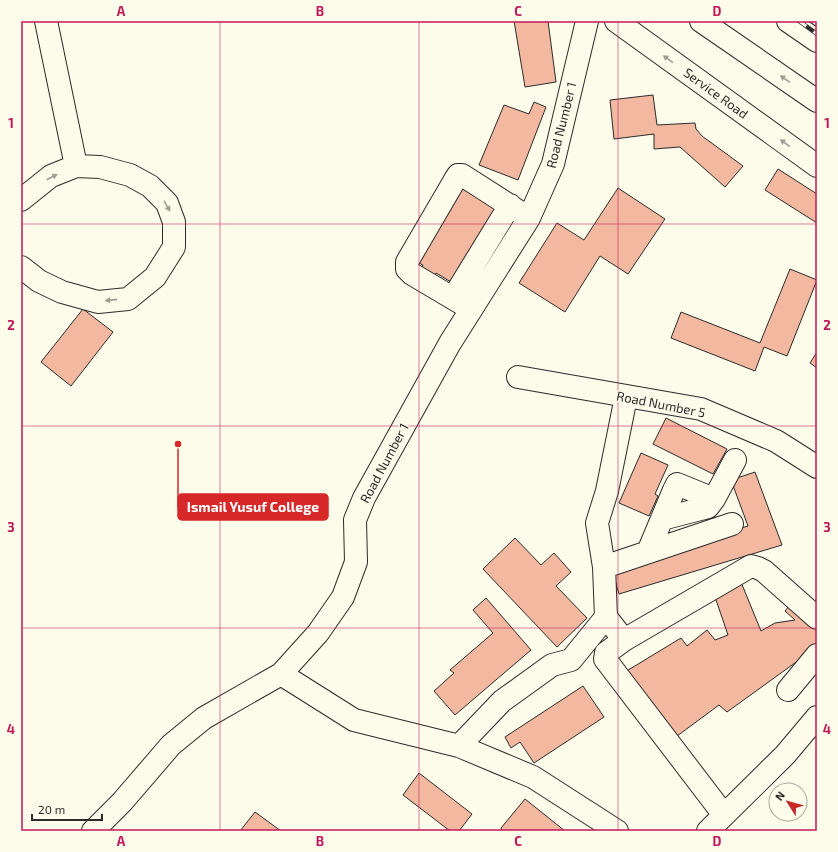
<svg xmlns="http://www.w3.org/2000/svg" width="838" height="852" viewBox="0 0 838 852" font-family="'Exo 2',sans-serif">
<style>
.building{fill:#f2b8a0;stroke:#2b2b2b}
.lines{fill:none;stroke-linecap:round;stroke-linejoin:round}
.minor-casing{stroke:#2b2b2b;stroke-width:24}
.highway-casing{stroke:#2b2b2b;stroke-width:24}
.minor{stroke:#fdfbea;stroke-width:22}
.highway{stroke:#fdfbea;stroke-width:22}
.rail-casing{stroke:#2b2b2b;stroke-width:4.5}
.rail{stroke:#fdfbea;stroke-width:3;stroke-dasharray:9;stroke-linecap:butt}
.oneway{fill:#9e9d94}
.grid{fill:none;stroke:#c2185b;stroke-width:1;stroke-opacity:0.55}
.labels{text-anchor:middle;stroke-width:3;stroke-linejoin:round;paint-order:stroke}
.street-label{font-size:13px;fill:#2b2b2b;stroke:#fdfbea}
.leader{fill:none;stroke:#d62828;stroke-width:1.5}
.callout-dot{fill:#d62828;stroke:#fdfbea;stroke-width:1.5}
.callout{fill:#d62828;stroke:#d62828;stroke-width:1.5}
.callout-label{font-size:14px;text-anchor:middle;font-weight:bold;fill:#fff}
.neatline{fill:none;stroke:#c2185b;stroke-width:1.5}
.grid-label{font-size:13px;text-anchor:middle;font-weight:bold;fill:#c2185b}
</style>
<rect width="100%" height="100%" fill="#fdfbea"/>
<!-- building -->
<path class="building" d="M514,21H548L556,82L525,87Z
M653,95L657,125L695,123L696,129L702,136L743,166L725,187L680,147L654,149V134L614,139L610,100Z
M534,102L546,107L518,180L479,165L504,105L529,114Z
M778,169L817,194V223L765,190Z
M460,180L503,206L456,285L436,273L432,281L419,273L423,265L413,260Z
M618,188L665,219L628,274L600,256L565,312L519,283L557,223L584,240Z
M790,269L817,280L787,356L764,347L755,371L671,338L681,312L760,343Z
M83,309L113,332L71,386L41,362Z
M817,352V368L810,363Z
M666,418L727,449L713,474L653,444Z
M641,453L668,465L655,494L658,496L649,516L619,503Z
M755,472L782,545L619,594L611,567L748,526L731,480Z
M515,538L541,565L554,553L571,572L556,586L587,618L557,647L483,569Z
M741,582L761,631L775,623L795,620L785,611L793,601L817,623V647L727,712L719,705L669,742L620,675L681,638L687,646L707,630L715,640L728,635L713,591Z
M486,598L531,650L455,715L434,691L454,673L450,670L493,633L473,610Z
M583,686L604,717L534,763L520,742L511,748L505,737Z
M419,773L472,814L459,831H450L403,795Z
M525,799L565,831H502L501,828Z
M255,812L281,831H240Z"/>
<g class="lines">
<defs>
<path id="minor" d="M46,21L76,166
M616,21L817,166
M21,200L51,176L76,166L100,167L130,175L150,186L167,203L174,222V247L155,277L128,299L98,302L62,292L39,281L21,267
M453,298L510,205
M471,309L412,274L407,269V262L456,178L458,175H462L529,218
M518,377L701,409L776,441L817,467
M714,499L735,460
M648,552L674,490L677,484L714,499L708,507L662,519
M604,567L732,524
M606,617L624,640L751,566L758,568L764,571L817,618
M624,640L606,653L605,659L724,815
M281,674L354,720L459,746L502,701L552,665L571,660L606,617L604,567L597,523L607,491L626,397
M788,690L817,655
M459,746L533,777L617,831
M93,831L122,802L171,745L204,718L281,674L318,633L343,597L356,562L355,520L364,498L450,343L529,218L553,164L587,21
M708,831L785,755L817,717"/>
<path id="highway" d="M701,21L817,101
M788,21L817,41"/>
</defs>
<!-- minor casing -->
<use href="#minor" class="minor-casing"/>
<!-- highway casing -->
<use href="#highway" class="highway-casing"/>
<!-- minor -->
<use href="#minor" class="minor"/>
<!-- highway -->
<use href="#highway" class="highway"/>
<defs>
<path id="rail" d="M799,21L817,34"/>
</defs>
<!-- rail casing -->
<use href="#rail" class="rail-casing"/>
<!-- rail -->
<use href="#rail" class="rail"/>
</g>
<!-- one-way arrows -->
<defs><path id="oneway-solid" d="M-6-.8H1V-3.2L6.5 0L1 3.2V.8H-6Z"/></defs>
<g class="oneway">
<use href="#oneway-solid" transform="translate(668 59) rotate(-144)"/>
<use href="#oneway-solid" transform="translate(785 79) rotate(-145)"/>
<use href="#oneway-solid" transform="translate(785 143) rotate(-144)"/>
<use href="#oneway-solid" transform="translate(52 177) rotate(-28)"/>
<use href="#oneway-solid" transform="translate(167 206) rotate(60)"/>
<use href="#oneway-solid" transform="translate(111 300) rotate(174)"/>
</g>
<!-- grid -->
<path class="grid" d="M220,21V831M419,21V831M618,21V831M21,224H817M21,426H817M21,628H817"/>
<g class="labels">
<!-- street labels -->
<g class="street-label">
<text transform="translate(716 93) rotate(36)" y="5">Service Road</text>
<text transform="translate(561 125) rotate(-76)" y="5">Road Number 1</text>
<text transform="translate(661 404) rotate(11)" y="5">Road Number 5</text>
<text transform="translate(384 463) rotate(-62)" y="5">Road Number 1</text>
</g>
</g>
<!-- callouts -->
<path class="leader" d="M178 444L178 507"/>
<circle class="callout-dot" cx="178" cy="444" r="4"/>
<rect class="callout" x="178" y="494" width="150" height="26" rx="4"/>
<g class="callout-label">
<text x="253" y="512">Ismail Yusuf College</text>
</g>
<!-- border -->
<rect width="838" height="852" fill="none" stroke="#fdfbea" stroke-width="44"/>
<!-- north arrow -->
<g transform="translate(788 802) rotate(307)"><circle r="19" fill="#fdfbea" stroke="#a9a89e"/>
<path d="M0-3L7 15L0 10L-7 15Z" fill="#c62828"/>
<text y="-6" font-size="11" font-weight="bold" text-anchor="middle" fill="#2b2b2b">N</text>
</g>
<!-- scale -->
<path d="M32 814v6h70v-6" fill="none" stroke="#2b2b2b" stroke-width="2"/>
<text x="38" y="814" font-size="12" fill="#2b2b2b" stroke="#fdfbea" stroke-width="3" paint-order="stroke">20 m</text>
<rect x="22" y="22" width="794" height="808" class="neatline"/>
<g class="grid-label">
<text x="121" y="16">A</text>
<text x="320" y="16">B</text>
<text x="518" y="16">C</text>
<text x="717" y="16">D</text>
<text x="11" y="128">1</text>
<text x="827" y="128">1</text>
<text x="11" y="330">2</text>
<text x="827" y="330">2</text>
<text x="11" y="532">3</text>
<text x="827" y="532">3</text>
<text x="11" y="734">4</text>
<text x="827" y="734">4</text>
<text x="121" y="846">A</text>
<text x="320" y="846">B</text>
<text x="518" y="846">C</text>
<text x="717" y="846">D</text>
</g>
</svg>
